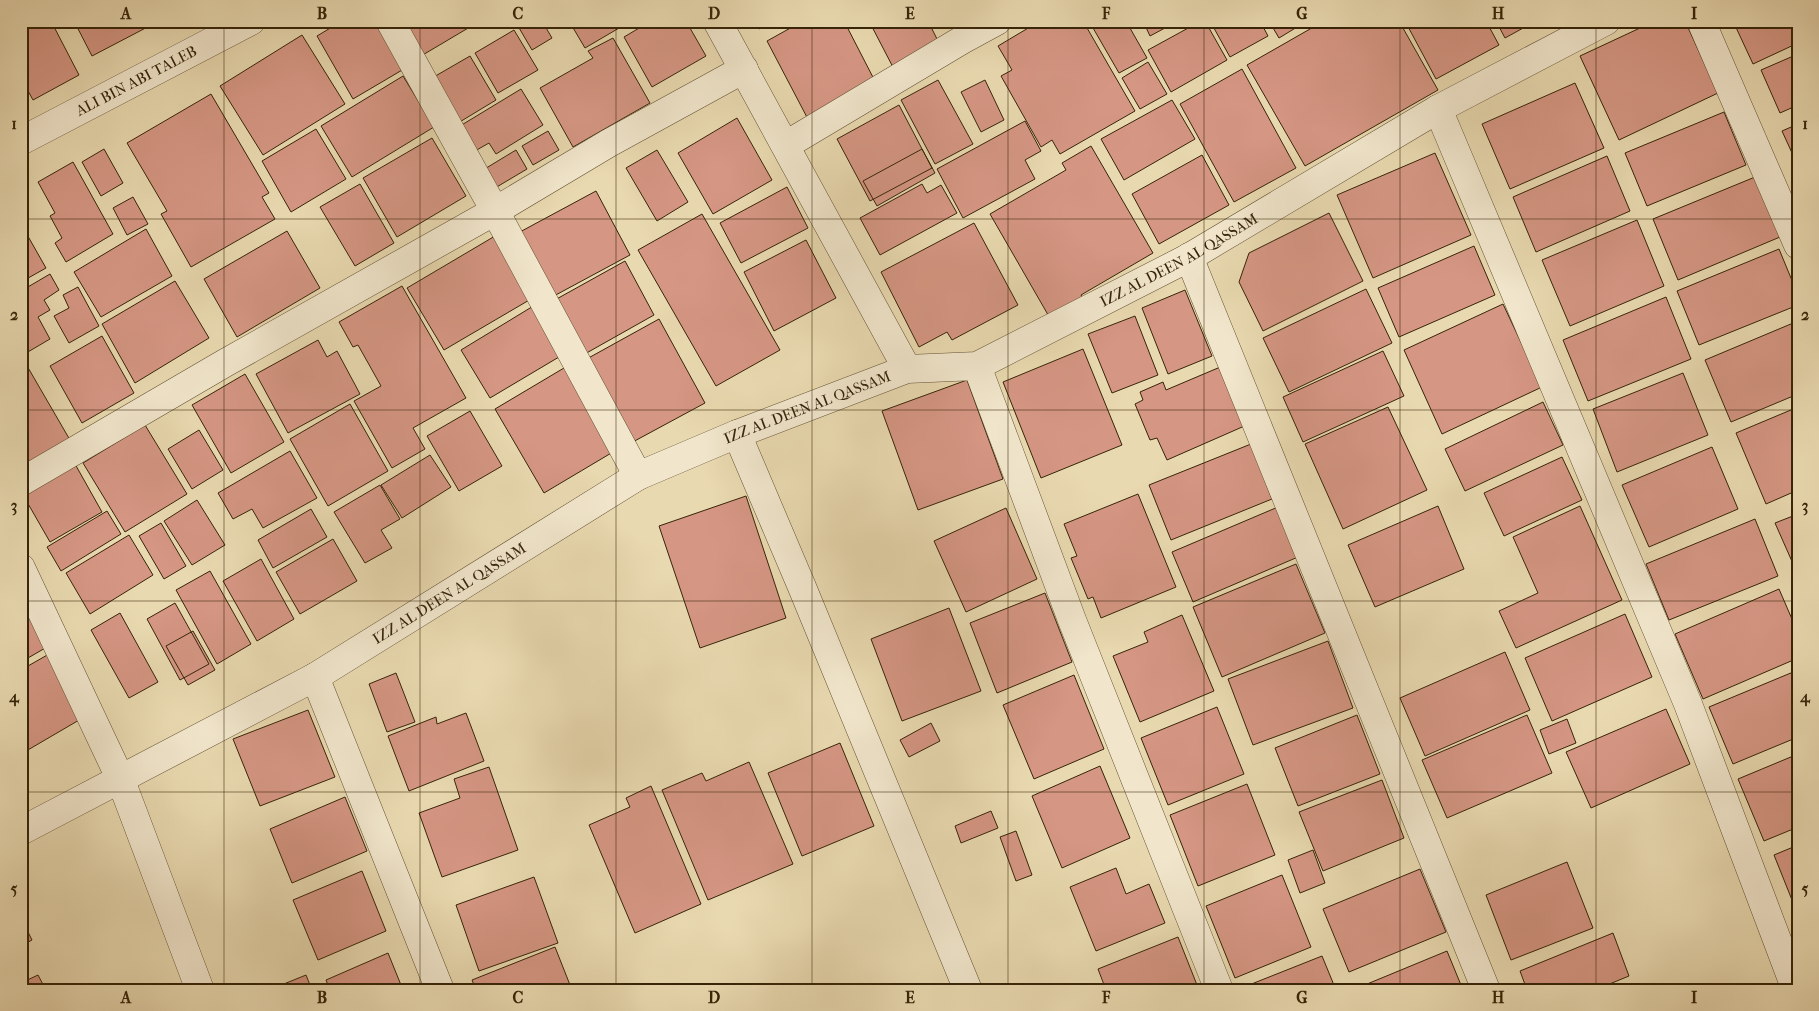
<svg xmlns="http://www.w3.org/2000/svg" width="1819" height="1011" viewBox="0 0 1819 1011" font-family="'IM FELL French Canon',serif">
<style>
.building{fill:#d59683;stroke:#362408}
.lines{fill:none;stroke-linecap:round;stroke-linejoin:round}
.street-casing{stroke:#635132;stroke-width:29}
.street{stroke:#f1e6cc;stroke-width:28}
.grid{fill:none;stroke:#362408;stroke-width:1;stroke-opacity:0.55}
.labels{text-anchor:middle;stroke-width:4;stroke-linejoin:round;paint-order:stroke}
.street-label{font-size:15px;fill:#362408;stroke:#f1e6cc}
.neatline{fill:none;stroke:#362408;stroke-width:2}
.grid-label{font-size:16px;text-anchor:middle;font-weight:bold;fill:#362408}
</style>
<rect width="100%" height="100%" fill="#e9d9b0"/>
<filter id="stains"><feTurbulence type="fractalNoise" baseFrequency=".004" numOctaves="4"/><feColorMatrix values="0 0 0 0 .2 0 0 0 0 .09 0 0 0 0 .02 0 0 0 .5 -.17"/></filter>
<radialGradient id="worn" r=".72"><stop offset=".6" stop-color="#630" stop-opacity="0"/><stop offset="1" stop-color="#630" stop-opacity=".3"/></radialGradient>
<!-- building -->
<path class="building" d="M21,21H51L79,75L33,100L21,78Z
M74,21H159L92,56Z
M342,21H382L409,66L353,99L317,36Z
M400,21H480L421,56Z
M515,21H542L552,38L532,50Z
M569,21H631L585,48Z
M651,21H686L706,56L652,87L624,37Z
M754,21H772L759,29Z
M803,21H844L878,87L810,123L767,41Z
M869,21H948L932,29L942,49L896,73Z
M1040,21H1083L1135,111L1060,154L1052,140L1041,147L1001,76L1012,70L998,46Z
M1089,21H1126L1147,58L1119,73Z
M1143,21H1178L1150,36Z
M1201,21H1205L1227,60L1171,92L1148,50Z
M1210,21H1260L1268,36L1230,57Z
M1269,21H1307L1279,38Z
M1324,21H1399L1438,90L1305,166L1247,65Z
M1405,21H1486L1499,45L1436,79Z
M1496,21H1536L1505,38Z
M1655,21H1685L1718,93L1619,140L1580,56Z
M1733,21H1798V43L1753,64Z
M514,30L538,70L498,93L475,53Z
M302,35L345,104L263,155L220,86Z
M613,38L650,103L573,147L540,88L593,58L588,51Z
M1798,54V105L1780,113L1761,70Z
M470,56L496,100L458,123L432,78Z
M1148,62L1167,94L1140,109L1122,78Z
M1242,69L1296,168L1234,202L1180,104Z
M403,76L434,127L352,177L321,126Z
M938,80L973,144L935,164L901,100Z
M985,80L1004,120L981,132L961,92Z
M1575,83L1604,148L1510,189L1482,124Z
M521,89L543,125L496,154L489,143L475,151L460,126Z
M211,94L269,193L262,197L275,219L191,267L161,214L167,211L127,143Z
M1172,100L1195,139L1124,180L1101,139Z
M899,105L932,168L870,201L837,139Z
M1724,112L1746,165L1647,206L1625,153Z
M737,118L772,180L713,214L678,153Z
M1025,121L1041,151L1025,160L1035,179L963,218L937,169Z
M1798,124V166L1782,131Z
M316,129L346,179L291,212L262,161Z
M548,131L559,150L533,165L522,146Z
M432,138L466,196L397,237L363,178Z
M1091,146L1153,253L1081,295L1084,301L1051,320L990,214L1066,170L1062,163Z
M104,149L123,183L101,196L82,162Z
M922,149L935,173L877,206L863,181Z
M516,150L527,169L490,191L478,173Z
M657,150L688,202L657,221L626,168Z
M1435,153L1471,235L1373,278L1337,195Z
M1202,155L1229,205L1159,244L1132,194Z
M1607,156L1630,211L1536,252L1513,197Z
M73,162L113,234L66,262L55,243L62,238L50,216L55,213L38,182Z
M1755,177L1780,237L1678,280L1653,219Z
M360,184L394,243L355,266L320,207Z
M922,184L927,193L941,185L957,213L880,255L860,218Z
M787,187L808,228L741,263L720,223Z
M596,191L630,255L552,297L518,233Z
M133,197L148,224L127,235L113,208Z
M1329,213L1363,281L1263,331L1239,282L1249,253Z
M702,214L780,350L716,386L638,250Z
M1637,220L1664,286L1570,326L1542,260Z
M974,223L1018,305L952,340L947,332L919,347L881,272Z
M21,224L46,268L21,282Z
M146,229L172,276L101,317L74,272Z
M287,231L320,288L237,337L204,279Z
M495,236L531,299L444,350L407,288Z
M806,240L836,298L774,331L744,272Z
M1474,246L1495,295L1399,337L1378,288Z
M1779,249L1798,295V305L1699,345L1677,291Z
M625,261L654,315L583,355L553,301Z
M50,274L59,290L44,300L50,310L38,317L50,339L21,356V291Z
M175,281L209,338L135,383L102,324Z
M402,286L466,398L413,428L425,449L392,468L354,401L381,386L358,345L353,347L339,322Z
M78,287L99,326L69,343L54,316L69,308L63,295Z
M1366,289L1392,343L1289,392L1263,338Z
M1185,290L1212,356L1168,374L1142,308Z
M1666,297L1691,359L1588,401L1563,340Z
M1503,304L1542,387L1442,434L1404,350Z
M535,305L564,354L490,398L461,350Z
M1135,316L1158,375L1112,393L1088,334Z
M659,319L705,403L629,444L583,361Z
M1798,321V394L1731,422L1705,360Z
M102,336L134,393L82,423L50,366Z
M318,340L327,357L337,351L360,394L288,433L256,374Z
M1083,349L1122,445L1041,478L1003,382Z
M1383,351L1404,396L1303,442L1283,397Z
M23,359L70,440L21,469V360Z
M569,365L618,449L544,493L495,409Z
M1225,365L1249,424L1167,460L1157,438L1150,440L1135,404L1143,400L1140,392L1163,382L1166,390Z
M1683,373L1708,435L1617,472L1593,409Z
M245,374L284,442L231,473L192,405Z
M967,380L1003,479L918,510L882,411Z
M1543,402L1563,445L1465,491L1445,449Z
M350,404L388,471L328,506L290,439Z
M1388,407L1427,490L1343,529L1305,444Z
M1798,407V490L1766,504L1736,433Z
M470,411L502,466L459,491L427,436Z
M145,425L187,494L125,532L83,463Z
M199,430L223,470L192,489L168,449Z
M1251,444L1272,499L1171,540L1149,485Z
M1712,447L1738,509L1649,547L1622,485Z
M290,451L317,498L263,528L252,509L233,519L218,493Z
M430,455L451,487L402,518L381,485Z
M1562,457L1582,500L1504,536L1484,493Z
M75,464L102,512L50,542L23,495Z
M380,485L400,519L381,530L392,548L365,563L334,512Z
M1138,494L1176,587L1101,618L1093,597L1088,599L1071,558L1077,556L1064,524Z
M746,496L786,618L700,648L659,526Z
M197,500L225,545L192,565L164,521Z
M1438,506L1464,569L1375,607L1348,545Z
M1580,506L1622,600L1516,648L1499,611L1538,593L1513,537Z
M1278,507L1298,557L1193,602L1172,552Z
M1006,508L1037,579L966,612L934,541Z
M311,509L327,537L273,568L258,540Z
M107,511L121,534L61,571L47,547Z
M1798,514V575L1775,523Z
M1755,519L1778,576L1669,620L1646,564Z
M161,523L186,566L164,579L139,536Z
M129,535L153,575L90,614L66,573Z
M333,539L357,581L300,614L276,572Z
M261,559L294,619L257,641L223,581Z
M1296,564L1325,633L1222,677L1193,607Z
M210,571L251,644L217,664L176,590Z
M1779,589L1798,633V658L1703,699L1675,634Z
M1045,593L1072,662L997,693L970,623Z
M21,602L47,647L21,662Z
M175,603L209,664L180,680L147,619Z
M949,608L981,691L902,721L871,639Z
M120,613L158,682L129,698L91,630Z
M1625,614L1652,677L1552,721L1525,658Z
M1182,615L1214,691L1140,722L1113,656L1148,642L1144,632Z
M193,631L215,670L188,685L166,646Z
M1328,641L1353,708L1253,745L1228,679Z
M1505,652L1530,710L1425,756L1400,698Z
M49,654L86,716L21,754V670Z
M1798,670V737L1733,764L1709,707Z
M396,673L415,722L387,732L369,684Z
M1074,675L1104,749L1034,779L1003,705Z
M1217,707L1244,774L1168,805L1141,738Z
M1666,709L1690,764L1591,808L1566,752Z
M308,710L335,777L260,806L233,739Z
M466,713L484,761L409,791L388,736L436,717L437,724Z
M1357,715L1380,774L1298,806L1275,748Z
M1527,715L1552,773L1447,818L1422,760Z
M1567,719L1576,743L1549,754L1540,730Z
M931,723L940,741L909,757L900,740Z
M840,743L874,826L802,856L768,773Z
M1798,754V827L1764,841L1738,779Z
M749,762L793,864L708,900L662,790L702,773L706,781Z
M1100,766L1130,838L1062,868L1032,796Z
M489,767L518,850L442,877L419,813L460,798L454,779Z
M1382,780L1404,838L1323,871L1299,812Z
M1247,784L1275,855L1198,886L1170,815Z
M651,786L701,904L635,933L589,825L630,807L626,798Z
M345,797L367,851L292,883L270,829Z
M991,811L998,828L961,843L955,826Z
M1016,831L1032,875L1016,881L1000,837Z
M1798,845V909L1796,910L1774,855Z
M1313,850L1325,883L1300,893L1288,860Z
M1567,862L1593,928L1511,960L1486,895Z
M1116,868L1126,894L1149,884L1165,923L1096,951L1070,887Z
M1420,869L1446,932L1349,972L1323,909Z
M362,871L386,931L318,960L293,900Z
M1282,875L1311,947L1235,978L1206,906Z
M534,877L558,943L479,971L456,905Z
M21,918L32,940L21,946Z
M1613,933L1629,976L1595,990H1527L1520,971Z
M1178,937L1199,990H1106L1098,969Z
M555,947L572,990H476L472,980Z
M1447,951L1463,990H1355V989Z
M388,953L403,990H330L326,980Z
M1322,956L1336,990H1251L1249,985Z
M38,975L46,990H21V983Z
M306,975L312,990H269Z"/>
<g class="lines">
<defs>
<g id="street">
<path d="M390,21L495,211L638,476"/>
<path d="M717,21L907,369"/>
<path d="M1701,21L1798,245"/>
<path d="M1438,109L1688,704L1796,990"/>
<path id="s1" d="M21,141L251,21"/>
<path d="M786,145L962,40L997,21"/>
<path d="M1188,258L1189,257L1486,990"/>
<path d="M977,366L1072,620L1219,990"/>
<path d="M737,434L802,587L968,990"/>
<path d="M21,482L225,363L495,211L609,143L744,69"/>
<path d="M21,568L120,778L200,990"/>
<path d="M315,677L440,990"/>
<path id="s2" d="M21,831L315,677L638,476L737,434L907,369L977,366L1188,258L1438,109L1606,21"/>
</g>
</defs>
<!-- street casing -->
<use href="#street" class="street-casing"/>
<!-- street -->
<use href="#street" class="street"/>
</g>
<!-- grid -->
<path class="grid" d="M224,21V990M420,21V990M616,21V990M812,21V990M1008,21V990M1204,21V990M1400,21V990M1596,21V990M21,219H1798M21,410H1798M21,601H1798M21,792H1798"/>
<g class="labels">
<!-- street labels -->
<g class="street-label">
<text dy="5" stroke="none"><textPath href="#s1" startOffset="130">ALI BIN ABI TALEB</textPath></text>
<text dy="5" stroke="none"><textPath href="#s2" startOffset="1300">IZZ AL DEEN AL QASSAM</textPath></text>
<text dy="5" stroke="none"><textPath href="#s2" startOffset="895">IZZ AL DEEN AL QASSAM</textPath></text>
<text dy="5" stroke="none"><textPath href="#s2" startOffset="490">IZZ AL DEEN AL QASSAM</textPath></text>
</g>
</g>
<!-- margin -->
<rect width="1819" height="1011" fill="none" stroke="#e9d9b0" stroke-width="55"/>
<rect x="28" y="28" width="1764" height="956" class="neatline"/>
<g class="grid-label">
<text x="126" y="19">A</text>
<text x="322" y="19">B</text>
<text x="518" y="19">C</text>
<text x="714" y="19">D</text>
<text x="910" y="19">E</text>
<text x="1106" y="19">F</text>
<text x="1302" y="19">G</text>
<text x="1498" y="19">H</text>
<text x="1694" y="19">I</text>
<text x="14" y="129">1</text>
<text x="1805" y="129">1</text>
<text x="14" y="320">2</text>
<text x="1805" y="320">2</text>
<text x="14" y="511">3</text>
<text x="1805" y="511">3</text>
<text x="14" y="702">4</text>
<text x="1805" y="702">4</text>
<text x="14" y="894">5</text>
<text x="1805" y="894">5</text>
<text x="126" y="1003">A</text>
<text x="322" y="1003">B</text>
<text x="518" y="1003">C</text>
<text x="714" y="1003">D</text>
<text x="910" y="1003">E</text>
<text x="1106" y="1003">F</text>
<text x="1302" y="1003">G</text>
<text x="1498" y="1003">H</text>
<text x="1694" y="1003">I</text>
</g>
<rect width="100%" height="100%" filter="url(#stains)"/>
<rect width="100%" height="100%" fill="url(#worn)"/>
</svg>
